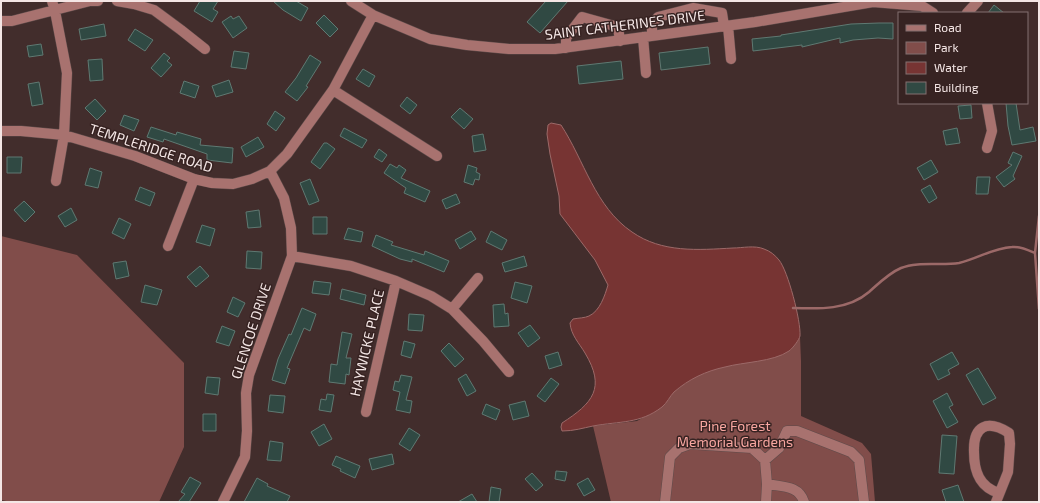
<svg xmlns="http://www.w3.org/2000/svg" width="1040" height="503" viewBox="0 0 1040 503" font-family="'Exo 2',sans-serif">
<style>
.green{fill:#814d4a}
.water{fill:#773433;stroke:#9c6968}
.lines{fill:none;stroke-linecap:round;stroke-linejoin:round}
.stream{stroke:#9c6968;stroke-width:2.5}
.building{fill:#304943;stroke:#5f7972}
.minor-casing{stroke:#5e4b4a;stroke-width:11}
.minor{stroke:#a8726f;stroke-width:10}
.labels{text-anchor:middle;stroke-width:3;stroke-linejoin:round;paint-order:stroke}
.street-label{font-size:14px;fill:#f4e6e5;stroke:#372322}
.park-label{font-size:14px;fill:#f9a7a1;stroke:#372322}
</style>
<rect width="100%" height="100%" fill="#422d2c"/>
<!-- green -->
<path class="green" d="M1,236L77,255L184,363V447L159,502H12L1,500Z
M800,337L801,361V416L862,443L871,454L875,502H611L593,426L637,421L663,406L673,392L694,377L711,370L789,351Z"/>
<!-- water -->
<path class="water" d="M551,123L561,125C584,160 595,207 632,232C662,253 698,250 733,248C742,248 755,245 764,249C770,251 775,255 779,260C788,271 801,321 800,336C799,340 793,348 789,351C773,362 743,362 725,367C706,371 689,379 674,392C670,396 667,403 662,407C640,424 620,421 593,426C583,428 574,431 562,431L561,427L562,423C593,403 606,388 585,353C579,343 571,335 570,323L573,319C578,318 585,318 589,316C600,311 605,295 608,285L595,260L560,214L559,196L550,154L547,134L548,125Z"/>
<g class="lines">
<!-- stream -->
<path class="stream" d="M1039,216L1035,253L1039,309
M793,308C820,309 848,310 869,292C879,283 889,273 901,268C918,261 941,266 959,263C977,259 993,248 1012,247C1020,246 1028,250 1035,253"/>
</g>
<!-- building -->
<path class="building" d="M200,1H218L213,9L218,12L212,22L194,11Z
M273,1H296L308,8L301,21L283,10Z
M546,1H568L540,33L527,22Z
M994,5L1004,13H988Z
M324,15L338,29L330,37L316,23Z
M231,16L233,19L239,16L247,28L233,38L222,22Z
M879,23H893V39L878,38L853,40L840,43V38L802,47V45L753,51L752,39L781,36V35L851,24Z
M104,24L106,36L81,40L79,29Z
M135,29L153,40L145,51L128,40Z
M41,44L43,55L29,57L27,46Z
M708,47L710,64L661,70L659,53Z
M234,51L249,53L246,69L231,67Z
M164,53L170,58L167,61L172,65L161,77L151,68Z
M310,55L321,62L306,86L308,87L297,101L285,92L296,78Z
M102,59L103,80L90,81L88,60Z
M621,61L623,79L579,84L577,66Z
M363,69L375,76L369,87L356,79Z
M229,80L233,92L216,97L212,86Z
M184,81L199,86L195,98L180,93Z
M39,82L43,104L32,106L28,84Z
M407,97L417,105L410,114L400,106Z
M95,99L106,111L97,120L85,108Z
M1006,103H1016L1020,130L1033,127L1036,141L1012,145L1008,126Z
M971,105L972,118L960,119L958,106Z
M460,108L473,119L464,129L451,117Z
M275,111L285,118L276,131L267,124Z
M124,115L139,120L134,131L120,125Z
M151,127L176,135L177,132L201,139L200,145L233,148L232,163L207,160V154L164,139L163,142L147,137Z
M344,128L367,140L362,148L340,136Z
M957,128L960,143L946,145L943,131Z
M483,134L486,150L474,152L472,136Z
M258,137L264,147L246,157L241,147Z
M324,143H327L335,149L320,169L311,162Z
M379,149L387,155L382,162L374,157Z
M1013,152L1022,156L1013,176L1015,179L1004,187L996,177L1012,165L1008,163Z
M7,157H22L21,173H7Z
M931,160L938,172L924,180L917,168Z
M390,164L397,168L399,165L406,170L401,178L430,191L425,202L404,193L406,188L384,173Z
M468,165L477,168L476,172L480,174L479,180L475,179L473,185L464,182Z
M90,168L102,172L98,188L85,185Z
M977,177H990L988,194H976Z
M310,179L319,201L309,205L300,183Z
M930,185L937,198L929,203L921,190Z
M140,187L155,193L150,206L135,200Z
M456,194L460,203L446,209L442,200Z
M24,201L35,212L25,222L14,210Z
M71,208L77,220L65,227L58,216Z
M259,210L261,227L248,228L246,212Z
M313,217H327V234H313Z
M119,218L131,224L124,239L112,233Z
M202,225L215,229L210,246L196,242Z
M348,228L363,232L361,242L344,239Z
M471,231L476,239L460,249L455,240Z
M491,231L507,240L502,250L486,242Z
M376,235L393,242L391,245L424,255L425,251L449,261L444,272L412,259V262L400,259L372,246Z
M247,251L262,252L261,269L246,268Z
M524,256L527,266L505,272L502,263Z
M126,261L129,276L116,279L113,263Z
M200,266L209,276L196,287L187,277Z
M314,281L331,283L329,295L312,293Z
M515,282L532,286L527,303L511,298Z
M145,285L162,290L157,305L141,302Z
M342,289L366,295L364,305L340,299Z
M233,297L245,303L238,317L227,312Z
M504,304L505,314L508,313L509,326L494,327L493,305Z
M302,308L316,314L310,331L304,328L287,368L290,369L285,384L272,380L278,359L289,334L291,335Z
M409,314L424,315L422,331L408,330Z
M530,325L540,338L528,347L518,333Z
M222,326L235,331L229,346L216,342Z
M342,332L352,334L346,358H351L349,375L346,374L345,384L329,382L331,364L337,365Z
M404,341L415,344L411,358L401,355Z
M449,343L464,359L455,367L441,351Z
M558,352L562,365L549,369L545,356Z
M952,352L959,364L948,370L950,374L938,380L930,364Z
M978,368L996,398L983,405L966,375Z
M466,374L476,391L467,396L458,379Z
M401,375L412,377L406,400L412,401L410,413L396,410L400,392L393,390L395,381L399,382Z
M207,377L220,378L218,395L205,393Z
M551,378L559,384L545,402L537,396Z
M947,393L953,405L949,407L958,422L947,428L933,401Z
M327,394L334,395L331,412L319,410L321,399L326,400Z
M270,395L285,396L283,413L268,411Z
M525,401L529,416L513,420L509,405Z
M486,404L500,410L496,420L482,414Z
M203,414H216V431H203Z
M324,424L332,439L319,446L311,432Z
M409,428L420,435L410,451L399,444Z
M942,435L957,436L954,474L939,473Z
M270,441L283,443L281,461L267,460Z
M392,454L394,464L372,470L369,459Z
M336,456L360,466L355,478L340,471L341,469L332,465Z
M556,471L567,472L565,481L555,479Z
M532,473L543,485L536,491L525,479Z
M190,477L201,483L189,502H178L185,494L181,492Z
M257,478L268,484L267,486L290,496L287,502H244Z
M588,478L595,490L584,496L577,484Z
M958,485L964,502H946L942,490Z
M491,487L501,489L499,502H489Z
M472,494L477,502H458Z"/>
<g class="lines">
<defs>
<path id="minor" d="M52,1L55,11L67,73L64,135L56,181
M117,1L134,4L154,10L181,30L205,49
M351,1L373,15L430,39L467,45L509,49H555L755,22L873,2L922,6L933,13
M967,13L978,1
M1,21H12L90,1H98
M728,26L731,59
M652,36V25L658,17L693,8L722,13L724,26
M643,37L646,73
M566,48V38L582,17L618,27L620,41
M333,90L437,156
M1,131H21L64,135L135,156L194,179L212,183L233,184L252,179L270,171L287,154L333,90L373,15
M987,148L992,131L987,103
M168,246L194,179
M292,256L351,266L396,281L431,296L452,309L483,341L509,372
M452,309L478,278
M366,412L396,281
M765,460L779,448L787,431H797L851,452L859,460L864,502
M767,484C782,487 799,485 804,502
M223,502L245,457L247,431L246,393L249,375L292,256L291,228L284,198L270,171
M665,502L670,457L679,448L690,444L752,448L765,460L767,484L766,502
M996,502L1008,472L1010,444L1009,433C987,419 973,426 974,452C974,471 979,487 999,493"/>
</defs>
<!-- minor casing -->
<use href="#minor" class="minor-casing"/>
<!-- minor -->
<use href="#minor" class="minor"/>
</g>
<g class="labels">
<!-- street labels -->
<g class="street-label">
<text transform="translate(625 25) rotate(-7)" y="5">SAINT CATHERINES DRIVE</text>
<text transform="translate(151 148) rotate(18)" y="5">TEMPLERIDGE ROAD</text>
<text transform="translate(251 331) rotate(-72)" y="5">GLENCOE DRIVE</text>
<text transform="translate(367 343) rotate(-77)" y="5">HAYWICKE PLACE</text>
</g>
<!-- park labels -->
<g class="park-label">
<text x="735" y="431">Pine Forest<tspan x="735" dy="16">Memorial Gardens</tspan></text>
</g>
</g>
<!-- border -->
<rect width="1040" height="503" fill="none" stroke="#f4e6e5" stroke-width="4"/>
<!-- legend -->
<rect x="898" y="12" width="130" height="92" fill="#372322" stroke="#837170"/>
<rect x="906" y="25" width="20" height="6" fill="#a8726f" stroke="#837170"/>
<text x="934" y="32" font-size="12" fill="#f4e6e5">Road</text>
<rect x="906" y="42" width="20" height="12" fill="#814d4a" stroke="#837170"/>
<text x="934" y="52" font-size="12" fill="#f4e6e5">Park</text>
<rect x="906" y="62" width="20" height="12" fill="#773433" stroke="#837170"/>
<text x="934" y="72" font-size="12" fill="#f4e6e5">Water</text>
<rect x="906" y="82" width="20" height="12" fill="#304943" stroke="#837170"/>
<text x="934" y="92" font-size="12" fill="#f4e6e5">Building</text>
</svg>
